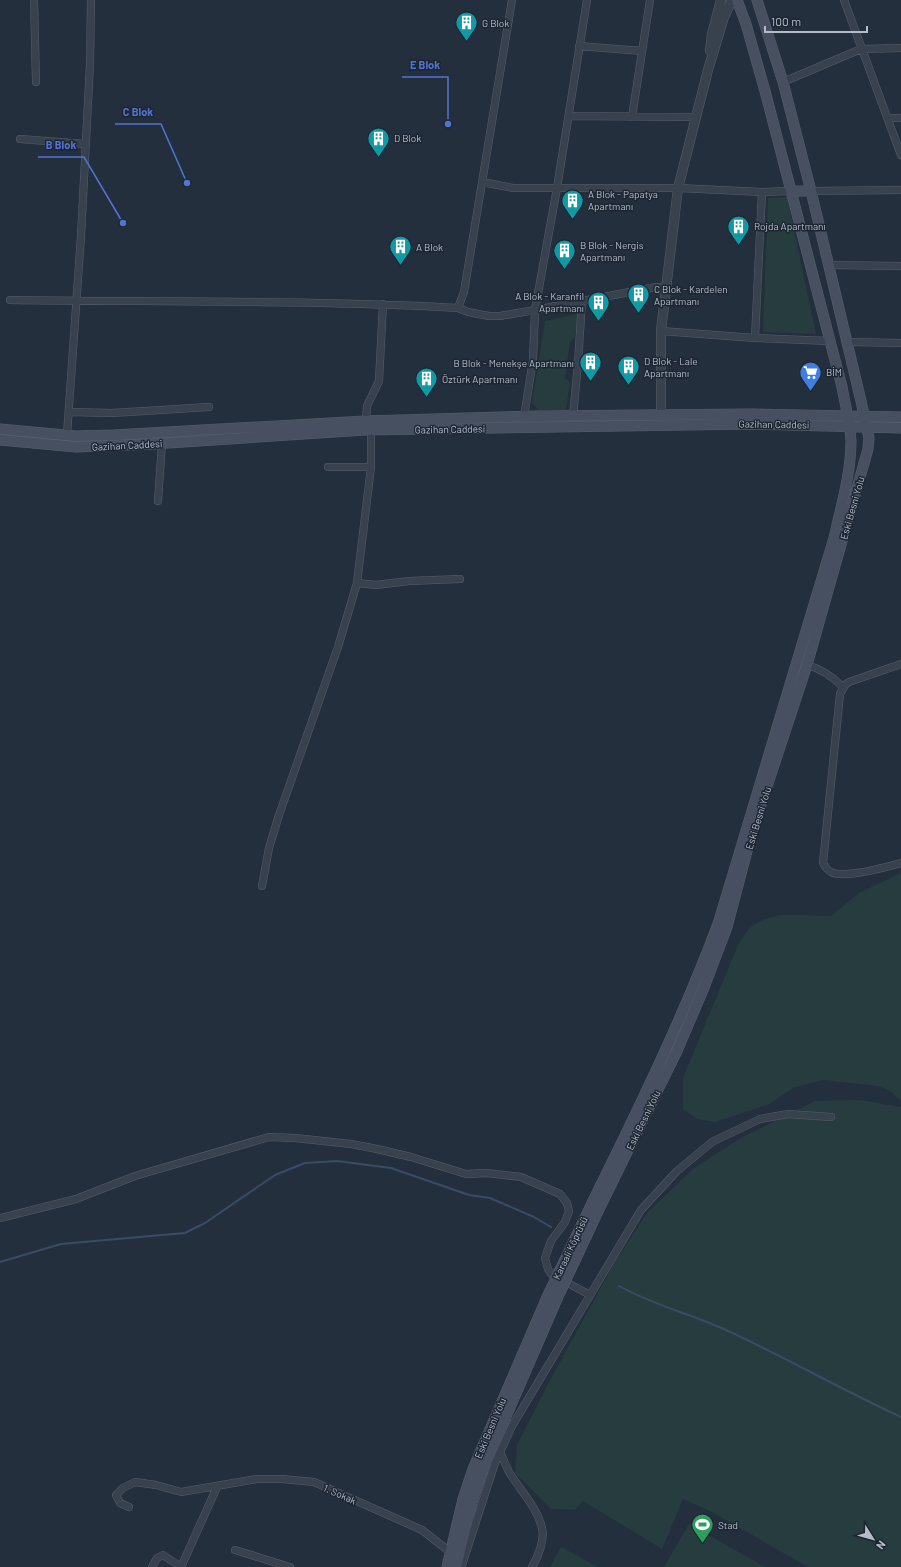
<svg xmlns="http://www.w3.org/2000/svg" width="901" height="1567" viewBox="0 0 901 1567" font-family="Barlow,sans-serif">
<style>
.green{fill:#263c3f}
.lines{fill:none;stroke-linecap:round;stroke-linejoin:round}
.stream{stroke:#394c67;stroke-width:2}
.minor-casing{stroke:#565f6c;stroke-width:8}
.tertiary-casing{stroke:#565f6c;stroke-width:10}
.secondary-casing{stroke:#565f6c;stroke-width:11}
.minor{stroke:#38414e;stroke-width:7}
.tertiary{stroke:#38414e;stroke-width:9}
.secondary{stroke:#465061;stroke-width:10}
.secondary-bridge-casing{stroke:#565f6c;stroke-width:11;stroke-linecap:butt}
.secondary-bridge{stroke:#465061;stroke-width:10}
.labels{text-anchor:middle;stroke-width:3;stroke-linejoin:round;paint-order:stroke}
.poi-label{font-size:10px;fill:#b4bcc9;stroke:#1d2633;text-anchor:start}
.street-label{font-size:10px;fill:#b4bcc9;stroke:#1d2633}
.leader{fill:none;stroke:#5274d3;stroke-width:1.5}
.callout-dot{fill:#5274d3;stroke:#1d2633;stroke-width:1.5}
.callout-label{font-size:11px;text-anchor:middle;font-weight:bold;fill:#5274d3;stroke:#1d2633;stroke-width:3;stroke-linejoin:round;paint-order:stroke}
</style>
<rect width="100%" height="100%" fill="#242f3e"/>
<!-- green -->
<path class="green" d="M787,197L816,334L763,332L768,198Z
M578,314L575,337L570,342L565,378L570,382L566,410H539L532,403L545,321Z
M901,873V1101L890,1091L878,1086L823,1080L795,1087L769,1104L715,1122L697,1119L683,1109V1078L738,945C742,939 746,932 751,927C773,909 805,916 831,916L859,893Z
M860,1100L901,1107V1567H808L710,1511L683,1499L662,1549L583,1501L575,1510L551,1509L515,1473L517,1445L548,1384L615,1262L647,1213L694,1168L741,1138L815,1101Z
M689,1524L765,1567H664Z
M561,1547L598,1567H550Z"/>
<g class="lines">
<!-- stream -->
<path class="stream" d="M0,1262L61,1244L185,1233L205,1223L275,1175L305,1163L337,1161L391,1168L469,1195L490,1198L534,1217L551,1227
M619,1286C653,1305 691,1314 726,1330C785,1357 842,1390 901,1417"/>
<defs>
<path id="minor" d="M34,0L36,82
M844,0L901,155
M579,46L642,51
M783,82L861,49L901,48
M569,116L695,117
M632,117L650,0
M888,118H901
M20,139L86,144
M482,182L513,188H678L762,192L791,191
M811,191L901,190
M829,265L901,266
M10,300C159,302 309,300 458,308L468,312L489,316H500L535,310L656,287H666
M458,308L464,292L512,0
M661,331L755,338L829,341
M755,338L762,192
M847,342L901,343
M70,412L112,413L209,407
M573,416L578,363L582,301
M524,417L533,360L535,310L557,188L587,0
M366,421L367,406L379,381L383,304
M67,435L81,236L90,64L91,0
M328,467H371
M158,501L162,443
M357,583L376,585L409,581L460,579
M901,664L849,682L845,685L840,694L823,863C825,866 827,870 831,872C844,879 886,867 901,863
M807,665C821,669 833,677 843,687
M262,886L269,848L279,815L338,647L357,583L371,467V430
M0,1218L76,1199L135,1176L269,1137L295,1138L351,1144L377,1149L411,1157L466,1174L487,1173L521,1177L560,1194L567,1203L569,1211L565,1222L551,1241L545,1258L548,1269L551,1274L590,1295
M500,1452C503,1458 506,1466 509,1472C520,1490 537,1507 542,1528C545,1540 538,1557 532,1567
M129,1507L120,1503L116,1495L123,1488L135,1482L156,1485L181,1492L257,1479H282L314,1482L422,1530L450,1552
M235,1550L290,1567
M462,1565L495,1463L512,1426L641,1210L677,1171L712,1142L760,1119L788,1114L831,1117
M152,1567L157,1558L163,1555L181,1567
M181,1567L217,1487"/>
<path id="tertiary" d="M710,51L712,34L721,0
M661,415V331L678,188L708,70L724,17L732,0"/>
<path id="secondary" d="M791,191H811
M0,429L76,436L114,435L366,421L537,416L750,414L901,417
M0,440L76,447L153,444L365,430L750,424L901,428
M593,1201C638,1110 682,1020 718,924L834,538C841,506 851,474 851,441C850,423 845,404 842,387L765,91L746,24L737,0
M601,1205L677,1051L703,990L727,927L752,832L807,665L868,449L869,438L861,401L811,191L783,82L757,0
M447,1567L463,1499L473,1469L548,1295
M456,1567L472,1502L482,1472L557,1299"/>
</defs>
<!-- minor casing -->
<use href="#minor" class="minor-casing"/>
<!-- tertiary casing -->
<use href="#tertiary" class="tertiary-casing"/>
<!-- secondary casing -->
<use href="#secondary" class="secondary-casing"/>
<!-- minor -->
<use href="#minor" class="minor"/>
<!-- tertiary -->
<use href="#tertiary" class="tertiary"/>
<!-- secondary -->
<use href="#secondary" class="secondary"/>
<defs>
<path id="secondary-bridge" d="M548,1295L593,1201
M557,1299L601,1205"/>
</defs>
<!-- secondary-bridge casing -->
<use href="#secondary-bridge" class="secondary-bridge-casing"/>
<!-- secondary-bridge -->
<use href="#secondary-bridge" class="secondary-bridge"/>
</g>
<!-- icons -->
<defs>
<symbol id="building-pin" viewBox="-11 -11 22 30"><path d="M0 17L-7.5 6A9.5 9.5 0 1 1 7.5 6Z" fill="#0f9aa8" stroke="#1d2633"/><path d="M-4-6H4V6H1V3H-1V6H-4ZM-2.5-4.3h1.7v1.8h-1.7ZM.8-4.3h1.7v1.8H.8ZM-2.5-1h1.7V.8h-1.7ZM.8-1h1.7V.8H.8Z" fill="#fff"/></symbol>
<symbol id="supermarket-pin" viewBox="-11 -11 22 30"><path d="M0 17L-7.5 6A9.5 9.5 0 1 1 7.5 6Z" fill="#3f7fe0" stroke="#1d2633"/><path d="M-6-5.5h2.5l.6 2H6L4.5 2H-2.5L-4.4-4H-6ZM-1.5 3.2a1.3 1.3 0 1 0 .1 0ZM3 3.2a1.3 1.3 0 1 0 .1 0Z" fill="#fff"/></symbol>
<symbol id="stadium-pin" viewBox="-11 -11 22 30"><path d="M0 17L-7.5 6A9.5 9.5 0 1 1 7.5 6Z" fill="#2e9e5b" stroke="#1d2633"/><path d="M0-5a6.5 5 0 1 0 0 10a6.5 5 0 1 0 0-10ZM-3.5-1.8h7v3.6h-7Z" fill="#fff"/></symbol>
</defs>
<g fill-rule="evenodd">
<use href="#building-pin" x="454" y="10" width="25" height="34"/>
<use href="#building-pin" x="366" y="126" width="25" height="34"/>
<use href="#building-pin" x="560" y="188" width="25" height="34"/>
<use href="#building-pin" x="726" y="214" width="25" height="34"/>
<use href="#building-pin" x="388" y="234" width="25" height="34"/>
<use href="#building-pin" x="552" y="238" width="25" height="34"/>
<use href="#building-pin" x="626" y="282" width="25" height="34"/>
<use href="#building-pin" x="586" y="290" width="25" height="34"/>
<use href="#building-pin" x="578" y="350" width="25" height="34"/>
<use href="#building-pin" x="616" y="354" width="25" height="34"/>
<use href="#supermarket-pin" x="798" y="360" width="25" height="34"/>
<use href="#building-pin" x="414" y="366" width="25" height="34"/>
<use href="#stadium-pin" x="690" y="1512" width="25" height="34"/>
</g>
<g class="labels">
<!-- poi labels -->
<g class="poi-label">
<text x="482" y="27">G Blok</text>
<text x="394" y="142">D Blok</text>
<text x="588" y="198">A Blok - Papatya<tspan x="588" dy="12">Apartmanı</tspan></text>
<text x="754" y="230">Rojda Apartmanı</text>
<text x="580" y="249">B Blok - Nergis<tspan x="580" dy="12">Apartmanı</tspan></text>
<text x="416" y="251">A Blok</text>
<text x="654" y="293">C Blok - Kardelen<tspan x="654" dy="12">Apartmanı</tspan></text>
<text x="584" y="300" text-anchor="end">A Blok - Karanfil<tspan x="584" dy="12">Apartmanı</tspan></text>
<text x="644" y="365">D Blok - Lale<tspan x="644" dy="12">Apartmanı</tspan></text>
<text x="574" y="367" text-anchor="end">B Blok - Menekşe Apartmanı</text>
<text x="826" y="376">BİM</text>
<text x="442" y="383">Öztürk Apartmanı</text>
<text x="718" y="1529">Stad</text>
</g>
<!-- street labels -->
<g class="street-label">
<text transform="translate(774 424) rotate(1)" y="4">Gazihan Caddesi</text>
<text transform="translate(450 429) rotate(-1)" y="4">Gazihan Caddesi</text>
<text transform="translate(127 445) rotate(-3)" y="4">Gazihan Caddesi</text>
<text transform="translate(852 508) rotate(-74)" y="4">Eski Besni Yolu</text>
<text transform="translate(758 818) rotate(-73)" y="4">Eski Besni Yolu</text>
<text transform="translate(643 1120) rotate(-64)" y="4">Eski Besni Yolu</text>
<text transform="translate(570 1248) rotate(-65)" y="4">Karaali Köprüsü</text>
<text transform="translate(490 1428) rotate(-67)" y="4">Eski Besni Yolu</text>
<text transform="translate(340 1494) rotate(24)" y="4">1. Sokak</text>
</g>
</g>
<!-- callouts -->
<path class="leader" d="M448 124L448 77H402M187 183L161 124H115M123 223L84 157H38"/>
<g class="callout-dot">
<circle cx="448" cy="124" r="4"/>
<circle cx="187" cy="183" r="4"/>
<circle cx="123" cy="223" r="4"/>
</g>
<g class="callout-label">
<text x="425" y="69">E Blok</text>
<text x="138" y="116">C Blok</text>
<text x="61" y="149">B Blok</text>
</g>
<!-- north arrow -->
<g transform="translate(873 1539) rotate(127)" stroke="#1d2633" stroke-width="3" paint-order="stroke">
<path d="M0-3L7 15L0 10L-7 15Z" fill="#b4bcc9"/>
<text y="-6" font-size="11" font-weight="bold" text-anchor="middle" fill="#b4bcc9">N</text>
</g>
<!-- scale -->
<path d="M765 26v6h102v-6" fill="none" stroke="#b4bcc9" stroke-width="2"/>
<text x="771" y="26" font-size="12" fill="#b4bcc9" stroke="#1d2633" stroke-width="3" paint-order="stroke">100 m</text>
</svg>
